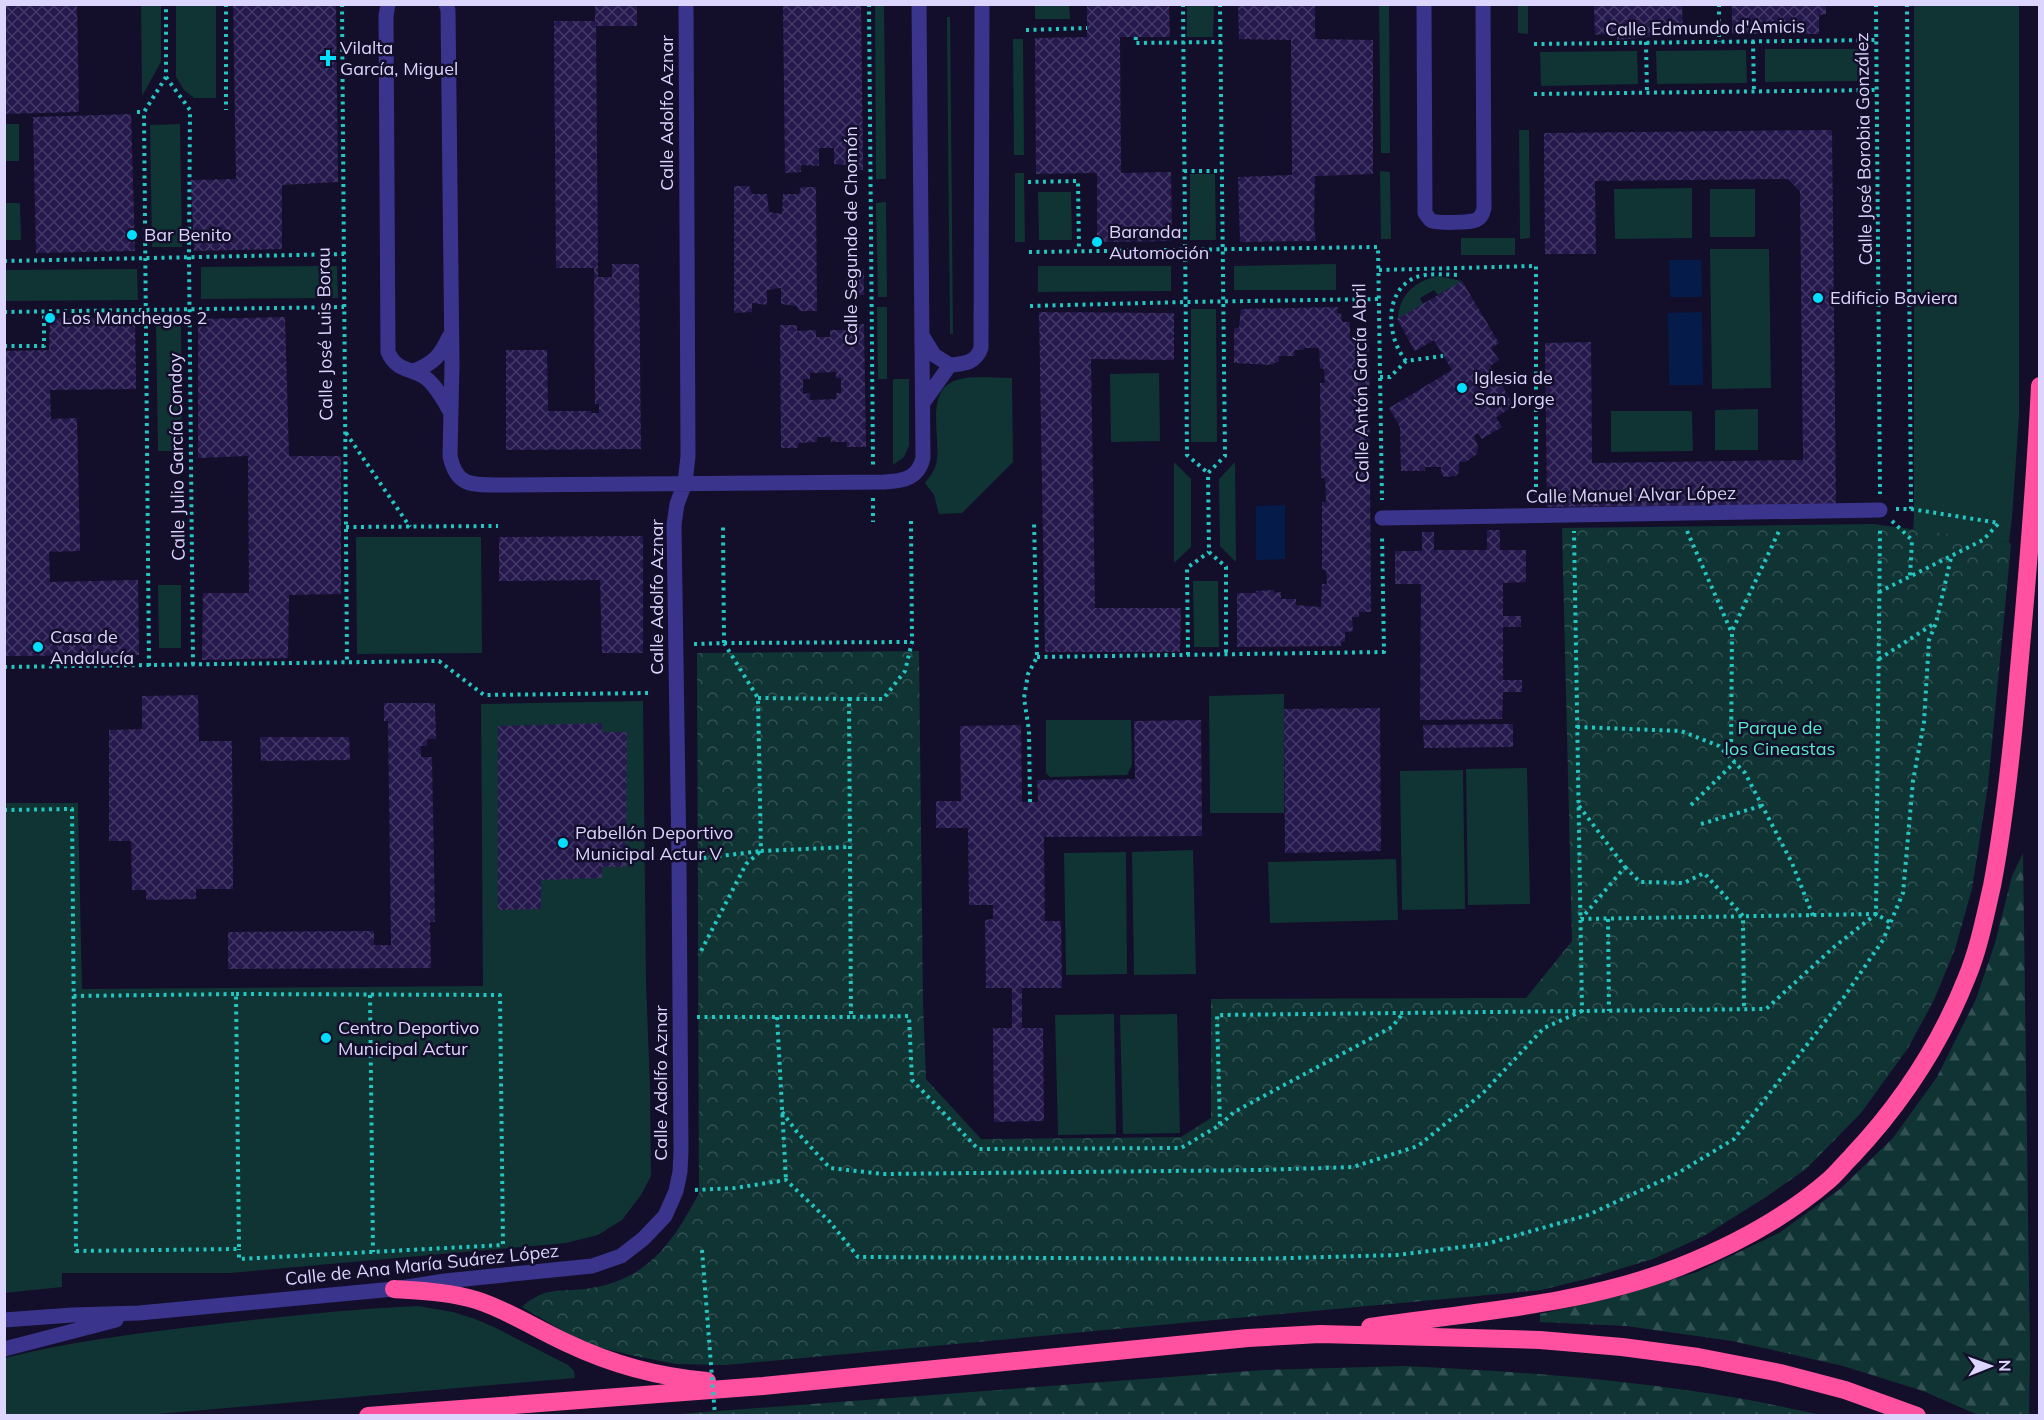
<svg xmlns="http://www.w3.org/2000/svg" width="2044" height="1420" viewBox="0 0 2044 1420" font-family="Mulish,sans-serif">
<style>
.green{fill:#103434}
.forest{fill:url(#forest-firs)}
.park{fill:url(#park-crowns)}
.water{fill:#051c4b}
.building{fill:url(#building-cross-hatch);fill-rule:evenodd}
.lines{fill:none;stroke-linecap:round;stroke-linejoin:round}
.path{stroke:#23c6c1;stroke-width:4;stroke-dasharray:3 4.5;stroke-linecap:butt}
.minor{stroke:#3a348d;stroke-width:15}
.highway{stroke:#ff519f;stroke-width:18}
.path-bridge{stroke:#23c6c1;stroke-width:4;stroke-dasharray:3 4.5;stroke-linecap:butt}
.poi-dot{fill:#02deff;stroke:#130e2a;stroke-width:2}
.labels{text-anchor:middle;stroke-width:5;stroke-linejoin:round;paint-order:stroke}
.street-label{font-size:18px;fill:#dcd6ff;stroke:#130e2a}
.poi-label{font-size:18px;fill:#dcd6ff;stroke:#130e2a;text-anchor:start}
.park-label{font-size:18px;fill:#56ebca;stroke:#130e2a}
</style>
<defs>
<pattern id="forest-firs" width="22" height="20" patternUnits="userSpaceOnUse" patternTransform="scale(1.5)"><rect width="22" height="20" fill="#103434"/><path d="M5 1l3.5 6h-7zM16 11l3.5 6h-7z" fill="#325152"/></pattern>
<pattern id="park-crowns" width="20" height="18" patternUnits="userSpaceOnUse" patternTransform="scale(1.5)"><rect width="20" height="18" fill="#103434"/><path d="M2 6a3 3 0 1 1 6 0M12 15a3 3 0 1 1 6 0" fill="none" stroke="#325152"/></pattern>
<pattern id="building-cross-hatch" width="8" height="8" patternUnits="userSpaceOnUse" patternTransform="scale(1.5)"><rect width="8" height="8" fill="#24184c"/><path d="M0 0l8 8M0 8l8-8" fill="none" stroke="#433967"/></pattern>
</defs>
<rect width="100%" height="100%" fill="#130e2a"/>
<!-- green -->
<path class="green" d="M141,5H161V62L142,96Z
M176,5H216V98H194L184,90L176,77Z
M875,5H884L886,179H876Z
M1035,5H1069L1070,19H1035Z
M1187,5H1214L1213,37H1187Z
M1379,5H1389L1390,153H1381Z
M1518,5H1528V34L1518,33Z
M1914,5H2019V416L2012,518L2009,542L1913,534L1914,512Z
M947,17H950L953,334H950Z
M1013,39H1023L1024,155H1014Z
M1765,49H1865V81L1765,82Z
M1746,50L1747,83L1657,84L1656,51Z
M1637,51L1638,84L1541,86L1540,52Z
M5,124H19V161H5Z
M180,124L182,247H152L150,125Z
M1519,130H1529L1530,238L1520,239Z
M1380,171L1390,172L1391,239H1381Z
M1015,173H1024L1025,242H1015Z
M1190,174H1215L1216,240H1190Z
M1692,188V238L1615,239L1614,189Z
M1710,189H1755V237H1710Z
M1038,192H1071L1072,240H1039Z
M886,202L887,297H878L876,203Z
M4,203H20L21,240H5Z
M1461,238H1515V255H1461Z
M1710,249H1769L1771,388L1712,389Z
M1336,264V290H1234V266Z
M337,266L338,298L201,299V267Z
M1038,266H1171V291L1038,292Z
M137,269L138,300L5,301V270Z
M1438,276L1462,281L1438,295L1434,290L1420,298L1423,304L1398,319C1399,294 1416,281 1438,276Z
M877,307H887V379H878Z
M1216,309L1217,442H1191V309Z
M156,323H181L182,451H158Z
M1159,373L1160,441L1111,442L1110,374Z
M1012,378L1013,462L962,513L939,514L934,495L925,483C931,475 936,469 937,459C940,435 925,389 957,380C973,375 995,378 1012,378Z
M893,379H909V446L904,457L893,465Z
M1758,409V450H1715V410Z
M1611,411H1692L1693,451L1611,452Z
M1174,462L1191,479V547L1174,563Z
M1235,462L1236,562L1220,546L1219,479Z
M356,537H481L482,653L357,654Z
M1193,581H1218L1219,647H1194Z
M158,585H181V648H159Z
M1284,694V813H1210L1209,696Z
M643,701L646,982L650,1087L651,1176L641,1195L622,1220L598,1235L566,1243L230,1273H62V1287L5,1293L4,803H78L82,989L483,986L481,704Z
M1046,720H1131L1132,765L1127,775L1050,777L1046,773Z
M1527,768L1530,904L1468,905L1466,769Z
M1463,770L1465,909L1402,910L1400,771Z
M1193,850L1196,974L1134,975L1132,852Z
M1126,852L1127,974L1066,975L1064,853Z
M1396,859L1398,920L1270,923L1268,862Z
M1114,1014L1116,1134L1058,1135L1055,1015Z
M1177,1014L1180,1133L1123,1134L1120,1015Z
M418,1306L453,1312L475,1319L494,1327L568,1365L574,1371L575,1378L146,1415H5V1358C72,1341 139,1333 208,1325C278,1317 348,1309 418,1306Z"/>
<!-- forest -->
<path class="forest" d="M2023,853L2030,1354L2029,1415H1978L1923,1391L1843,1366L1732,1341L1626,1326L1540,1322V1314L1620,1296L1697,1272L1779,1233L1840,1189L1893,1138L1937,1077L1976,999L1995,943L2012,876Z
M1404,1366C1514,1371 1624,1379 1732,1397C1762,1402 1792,1409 1822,1415H666L1263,1370Z"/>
<!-- park -->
<path class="park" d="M1873,524L2009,542L2011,545L1988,785L1972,889L1955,949L1934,1000L1908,1048L1861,1113L1806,1169L1766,1197L1704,1236L1653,1259L1590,1278L1541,1290L726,1365L676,1364L635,1356L585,1344L522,1307C544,1287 557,1292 585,1289C647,1281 672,1244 699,1193L697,653L919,651L923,1002L926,1079L981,1139L1181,1137L1211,1118V999L1526,998L1572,941L1562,528Z"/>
<!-- water -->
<path class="water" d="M1669,260H1701L1702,297H1670Z
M1702,312L1703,385H1669L1668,313Z
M1285,505V559L1256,560V506Z"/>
<!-- building -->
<path class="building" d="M4,4H77L79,112L4,114Z
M233,4H336L338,182L282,185V249L194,251L191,180L236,179Z
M783,4H861L863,170H846L847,165L834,164V148H819V166L801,165V172L785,173Z
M1594,4H1682L1683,34L1617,40V33L1595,35Z
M1732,4H1826V14L1819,15V34H1732Z
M595,5H637V26H596L598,277H612V264H639L641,449L506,450V350H547L548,411H591V413H599V404H595L594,268H556L554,21H595Z
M1087,5H1169L1170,37H1120L1121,173L1171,172L1172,241L1097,242V173L1036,174L1035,38L1087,37Z
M1238,5H1315V39L1373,40V174L1315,176L1314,225L1316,241L1240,242L1238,177L1292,175L1291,40L1239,39Z
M131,114L135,251L36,253L33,117Z
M1832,130L1836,504L1547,507L1545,343L1591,342L1592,463L1803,460L1800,191L1788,179L1595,181L1596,254H1545L1544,133Z
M734,186H749L752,194H767L769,212L782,214L783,194H799L801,187H816L817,311H799L797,306L781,304V288L767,290V305L752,303V312L734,313Z
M846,269H864V295H846Z
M1462,281L1499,343L1491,348L1499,360L1490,366L1514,406L1496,417L1502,427L1482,439L1478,433L1474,436L1478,447L1477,454L1466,462H1459V472L1456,476L1444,477L1441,473V467H1425V471H1401L1400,427L1389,408L1452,370L1434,340L1415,351L1397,319Z
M1338,307L1337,313H1341L1342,322H1350V337L1356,336L1357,341L1369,342L1371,612H1359V617H1352L1353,631L1345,632V642H1341V646L1237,647V593H1257L1256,591L1274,590V593L1281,592V599H1296V605L1321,607L1322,584H1327L1326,570H1322V502H1326L1325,478H1321L1320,383H1325L1324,369L1320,368L1319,348H1304V350H1294L1295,356H1279V362L1273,363V365L1234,363V328H1239L1241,309Z
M1039,312L1174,313V360L1091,359L1095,608H1181L1180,652H1045Z
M285,317L289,456H341V594L289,595L288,658L202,660L203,593H249L248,456L198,458V319Z
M50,318H135L136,389L50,390L51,419L77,418L80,551L49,552L50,582L138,580L139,655L4,656V351L49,350Z
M847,324H864L866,447H847V442H831V437H817V442L798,443V448H781L780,325H797V331L816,330V337H830V330H847ZM836,372V378H841V393H836V399L810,400V393L803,394V379H810V373Z
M1487,530H1500V550H1526V582L1503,583V616H1521V627H1503V680H1522V692H1503L1502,719L1420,720L1421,584H1395V551H1422V532H1434V550H1487Z
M643,536V653H602L600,580L499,581V537Z
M198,695L199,741H232L233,889H196V899L146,900V890H132L131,841H109V730L142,729V696Z
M384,703H435L436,739H427V746H421V757H432L435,922H430L431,968L228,969V932L374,931V945H391L388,721H384Z
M1373,708H1380L1381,851L1285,853L1284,709Z
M1201,720L1202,836L1044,837L1045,921H1061L1062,988H1022V1028H1043L1044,1121L994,1122L993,1028H1012V988H986L985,920L993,919V905H969L968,828H936V801H961L960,726L1021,725L1022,802H1038L1037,780L1135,779L1134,721Z
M602,723V732H627L626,867H602V878L541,880V909L498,910V726Z
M1513,724V747L1424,748L1423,725Z
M260,737H349L350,760L261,761Z"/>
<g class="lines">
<!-- path -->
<path class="path" d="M226,4V110
M342,4L347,663
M869,4L873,466
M1183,4L1187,455L1208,473
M1220,4L1225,456L1208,473L1209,552L1226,567V654
M1719,4V42
M1876,4L1880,494
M1907,4L1911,509
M1026,30L1087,28
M1136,37L1135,43L1221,42
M1753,41L1754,91
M1646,42L1647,93
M1534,44L1876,40
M166,77L190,110L189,257L193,665
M1534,94L1877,90
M137,112H144
M1184,171H1222
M1028,182L1078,181L1079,251
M1029,252L1378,247L1382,500
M4,261L344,254
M1379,270L1536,266V497
M1030,306L1185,302L1379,299
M4,312L344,307
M4,346H44V311
M1406,361C1387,338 1383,293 1414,278C1427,272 1447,275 1461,275
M1380,377H1390L1406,361L1443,356
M346,433L410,527
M873,498V522
M1896,509H1911L1999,523
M911,521L912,642L905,671L883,699H849L851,1017L909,1016L912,1080L978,1149L1181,1148L1220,1125L1217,1015L1582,1011L1574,531
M1892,521L1912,540L1910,576
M346,527L498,526
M1687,531L1731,631
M1879,592L1983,540L1999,523
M724,643L758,698L761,851L849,847
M724,643L912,642
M694,644L724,643L723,525
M1188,655L1187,568L1209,552
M1037,657L1384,652L1382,534
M1879,659L1935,623
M149,666L144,112L166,77V4
M4,667L439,661L484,695L650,693
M758,698L849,699
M1577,727L1681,731L1719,746L1745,773L1792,863L1813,916
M1731,757L1732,631L1780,529
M1030,802L1029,731L1024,698L1028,674L1037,657L1034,520
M1691,805L1735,762
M1579,806L1625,867L1581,919
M4,810L72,809L76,1251L239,1249L236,994L73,996
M1701,824L1761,806
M696,859L761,851L746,864L699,955
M1625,867L1640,882L1684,883L1704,873L1743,916L1744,1009
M1581,919L1876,914L1891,923
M1608,919L1609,1011
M236,994L500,995L503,1245L239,1259V1249
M370,995L373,1252
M697,1017H851
M777,1017L786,1180
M782,1112L797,1132L830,1168L883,1174L1261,1170L1353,1167L1418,1146L1483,1093L1544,1028L1582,1011L1766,1009L1834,947L1876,914L1880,529
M1220,1125L1234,1112L1392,1027L1403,1013
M695,1190L735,1188L786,1180L830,1222L858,1257L1254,1259L1397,1255L1486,1244L1588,1215L1678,1173L1734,1139L1844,997L1883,940L1903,893L1913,781L1924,722L1929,640L1936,623L1951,558"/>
<!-- minor -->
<path class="minor" d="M388,4L386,16L388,352C397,372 410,367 426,378C437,387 444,401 451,413
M446,4L448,10L452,364L450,456C456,485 470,485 497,485L884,482C903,481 918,479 923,458L919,4
M1424,4L1425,213C1428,217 1428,219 1432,221C1438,223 1470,223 1476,220C1481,218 1483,213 1484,208L1483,4
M923,337L934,355L950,365C964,364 976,363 981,348L982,4
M414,371C434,363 440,356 449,337
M923,403L950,365
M1382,518L1880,510
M4,1320L72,1315L139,1313L394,1289L445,1281L592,1266L621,1256L643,1239L665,1216L676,1191L680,1172L681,1152L679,861L674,525L677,504L685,483L688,456L686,4
M4,1349L116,1320"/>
<!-- highway -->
<path class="highway" d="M394,1289C421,1291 450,1292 476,1300C508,1310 536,1329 567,1343C611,1364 659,1377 707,1381
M1370,1327C1472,1312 1582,1305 1679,1267C1732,1246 1785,1218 1829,1180C1837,1173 1844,1164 1852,1156C1901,1104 1941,1043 1967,977C1979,948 1985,916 1992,886C2005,818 2012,749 2018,680C2027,582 2035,485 2040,386
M368,1416L763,1386L1248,1338L1320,1334L1540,1340L1622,1347L1698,1357L1780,1373L1845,1390L1917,1416"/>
<!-- path-bridge -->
<path class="path-bridge" d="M702,1250L715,1416"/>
</g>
<!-- markers -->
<g class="poi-dot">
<path d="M325 49h6v6h6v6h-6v6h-6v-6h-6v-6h6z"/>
<circle cx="132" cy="235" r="6"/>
<circle cx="1097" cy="242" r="6"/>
<circle cx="1818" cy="298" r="6"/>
<circle cx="50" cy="318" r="6"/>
<circle cx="1462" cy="388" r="6"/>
<circle cx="38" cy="647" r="6"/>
<circle cx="563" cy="843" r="6"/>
<circle cx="326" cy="1038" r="6"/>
</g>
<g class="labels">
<!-- street labels -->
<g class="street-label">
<text transform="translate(1705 28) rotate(-1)" y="6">Calle Edmundo d'Amicis</text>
<text transform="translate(667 113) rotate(-90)" y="6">Calle Adolfo Aznar</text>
<text transform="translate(1864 149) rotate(-91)" y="6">Calle José Borobia González</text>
<text transform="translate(851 236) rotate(-90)" y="6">Calle Segundo de Chomón</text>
<text transform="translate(325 334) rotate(-91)" y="6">Calle José Luis Borau</text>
<text transform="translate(1361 383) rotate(-91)" y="6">Calle Antón García Abril</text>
<text transform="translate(177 457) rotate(-91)" y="6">Calle Julio García Condoy</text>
<text transform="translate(1631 495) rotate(-1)" y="6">Calle Manuel Alvar López</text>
<text transform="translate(657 597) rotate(-90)" y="6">Calle Adolfo Aznar</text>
<text transform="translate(661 1083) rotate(-90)" y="6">Calle Adolfo Aznar</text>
<text transform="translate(422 1265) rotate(-6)" y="6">Calle de Ana María Suárez López</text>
</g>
<!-- poi labels -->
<g class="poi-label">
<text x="340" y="54">Vilalta<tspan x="340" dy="21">García, Miguel</tspan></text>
<text x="1109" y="238">Baranda<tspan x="1109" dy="21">Automoción</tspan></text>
<text x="144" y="241">Bar Benito</text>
<text x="1830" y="304">Edificio Baviera</text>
<text x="62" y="324">Los Manchegos 2</text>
<text x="1474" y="384">Iglesia de<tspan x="1474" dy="21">San Jorge</tspan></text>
<text x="50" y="643">Casa de<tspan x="50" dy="21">Andalucía</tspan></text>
<text x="575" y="839">Pabellón Deportivo<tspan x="575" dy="21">Municipal Actur V</tspan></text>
<text x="338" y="1034">Centro Deportivo<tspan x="338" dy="21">Municipal Actur</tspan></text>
</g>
<!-- park labels -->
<g class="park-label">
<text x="1780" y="734">Parque de<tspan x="1780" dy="21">los Cineastas</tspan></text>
</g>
</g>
<!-- border -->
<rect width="2044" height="1420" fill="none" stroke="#dcd6ff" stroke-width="12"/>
<!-- north arrow -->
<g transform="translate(1990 1366) rotate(89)" stroke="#130e2a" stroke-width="4.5" paint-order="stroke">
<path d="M0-4.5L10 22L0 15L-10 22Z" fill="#dcd6ff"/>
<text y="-9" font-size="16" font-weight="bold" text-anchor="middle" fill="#dcd6ff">N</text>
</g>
</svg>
